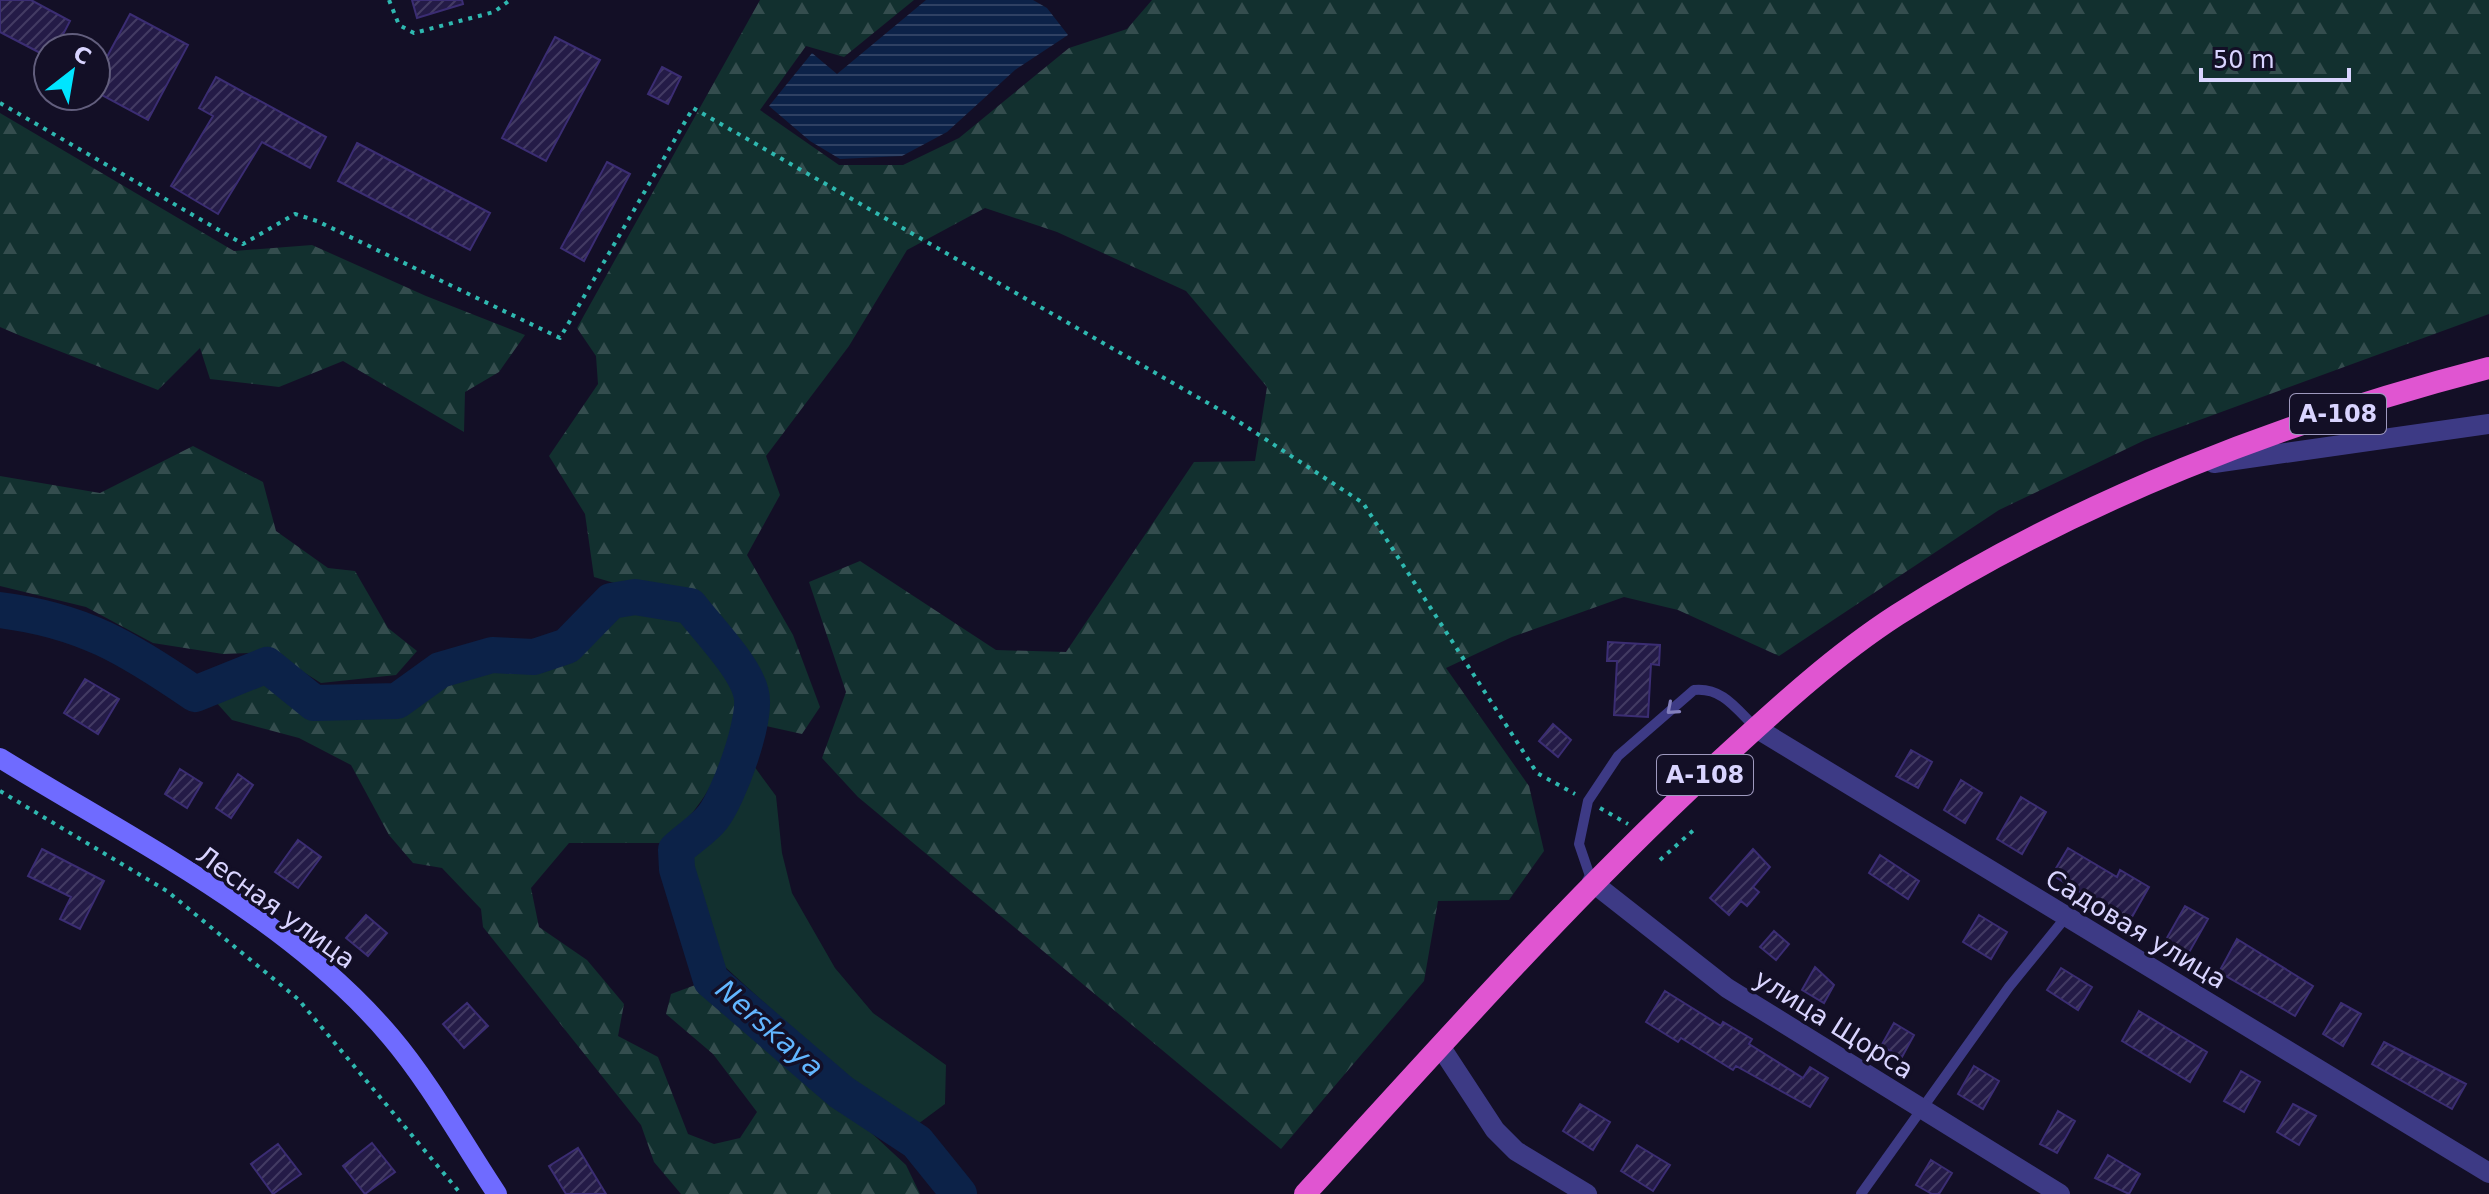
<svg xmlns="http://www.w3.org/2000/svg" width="2489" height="1194" viewBox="0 0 2489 1194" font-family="'DejaVu Sans',sans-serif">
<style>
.green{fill:#12302f}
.forest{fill:url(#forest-firs)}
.water{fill:url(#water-rules)}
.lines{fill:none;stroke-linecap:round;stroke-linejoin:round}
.river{stroke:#0c2248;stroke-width:36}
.building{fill:url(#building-hatch);stroke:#3b2d73;stroke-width:2}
.path{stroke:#2fb8b0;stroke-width:4;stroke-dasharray:4 6;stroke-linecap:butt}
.service{stroke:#3d3a85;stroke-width:10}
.minor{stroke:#3d3a85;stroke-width:20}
.secondary{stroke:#6f6bff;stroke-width:20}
.trunk{stroke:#e055d1;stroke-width:22}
.oneway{stroke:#837fbc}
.labels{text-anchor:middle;stroke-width:7;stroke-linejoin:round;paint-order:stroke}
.shield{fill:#130f26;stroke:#9e99be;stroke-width:2}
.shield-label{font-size:24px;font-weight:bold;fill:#d9d4ff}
.street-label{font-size:26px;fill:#d9d4ff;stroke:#130f26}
.water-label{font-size:28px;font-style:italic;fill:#62b6ff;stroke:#130f26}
</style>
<defs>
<pattern id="forest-firs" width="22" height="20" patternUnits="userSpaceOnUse" patternTransform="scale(2)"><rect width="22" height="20" fill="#12302f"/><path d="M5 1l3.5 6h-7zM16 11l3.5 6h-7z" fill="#344d4e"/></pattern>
<pattern id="water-rules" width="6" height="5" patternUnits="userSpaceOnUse" patternTransform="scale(2)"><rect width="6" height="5" fill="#0c2248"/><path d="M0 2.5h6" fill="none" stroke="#2f4163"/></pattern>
<pattern id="building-hatch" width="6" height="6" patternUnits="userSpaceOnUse" patternTransform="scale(2)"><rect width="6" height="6" fill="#241b47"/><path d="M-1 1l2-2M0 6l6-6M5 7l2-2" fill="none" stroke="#433b63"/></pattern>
</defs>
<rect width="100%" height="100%" fill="#130f26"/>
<!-- green -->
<path class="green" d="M754,766L776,796L782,853L792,893L835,968L873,1013L946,1065L945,1104L918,1124L858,1088L724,966L690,872L689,850L719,832Z"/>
<!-- forest -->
<path class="forest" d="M760,0H914L844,57L806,46L760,110L839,165H903L959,138L1069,48L1127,29L1152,0H2489V314L2145,440L1999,510L1779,656L1678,610L1624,597L1512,637L1446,668L1529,786L1544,851L1509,900L1438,901L1424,981L1281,1149L858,797L822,758L846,692L809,582L860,561L996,650L1066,652L1194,462L1255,461L1267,387L1186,291L1057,232L985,208L907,250L849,346L766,456L780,495L747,555L793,635L820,707L802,734L766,726L758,688L689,591L621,585L594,577L585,514L549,456L598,384L596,356L577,328Z
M0,113L234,251L312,245L426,296L525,335L499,372L465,392L464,432L343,361L279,387L210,379L200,348L158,390L21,336L0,327Z
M193,446L263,482L276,531L328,568L355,571L388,628L417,651L396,675L321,683L271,652L223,654L153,643L86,607L0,586V476L100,493Z
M619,610L684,618L741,695C724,764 716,792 665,843H569L531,888L539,927L587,960L624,1004L618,1036L658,1057L688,1134L714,1144L740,1138L757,1112L713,1054L666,1014L671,994L698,984L838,1102L906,1165L920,1194H681L654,1162L641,1125L483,927L481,909L442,868L413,863L389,835L351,765L299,738L232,720L215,701L245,684L268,681L311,714L398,711L444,678L491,668L531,671L560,659L596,636Z"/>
<!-- water -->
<path class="water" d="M926,0H1033L1047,8L1068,35L1015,70L947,132L902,156L840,159L810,141L769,106L812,53L837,74Z"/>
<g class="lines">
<!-- river -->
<path class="river" d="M0,610C82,620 128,648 195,694L267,665L314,703L397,701L440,670L492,655L534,657L567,646L611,601L635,597L690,606C707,628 745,667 751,693C758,718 729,796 713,817C704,829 687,839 676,850L677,869L711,980L841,1092L917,1142L959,1194"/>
</g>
<!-- building -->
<path class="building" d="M0,0H31L70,21L56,48H48V57L0,32Z
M412,0H462L463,4L417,18Z
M130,14L188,45L148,120L96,92V65L101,68Z
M555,37L600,60L546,161L502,138Z
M662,67L681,77L668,104L648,94Z
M216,77L326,137L310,168L262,142L218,214L171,186L213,116L199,108Z
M357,143L490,213L470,250L338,181Z
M607,162L630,174L584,261L561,248Z
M1608,642L1660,645L1659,665L1651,664L1648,717L1614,715L1617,661H1607Z
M85,679L119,699L98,734L64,713Z
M1553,724L1571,740L1558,757L1539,741Z
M1911,750L1932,762L1918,788L1896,776Z
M180,769L202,783L187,808L165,794Z
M238,774L253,785L231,818L216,808Z
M1961,780L1982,793L1965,823L1944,810Z
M2021,797L2046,812L2022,854L1997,839Z
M298,840L321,857L298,888L275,872Z
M2068,848L2117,877L2120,870L2149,887L2129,922L2052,875Z
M42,849L104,881L80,929L60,919L71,897L28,876Z
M1753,849L1770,867L1753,887L1759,892L1747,906L1741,901L1729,915L1710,898Z
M1880,855L1919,881L1908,899L1869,873Z
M2185,906L2208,919L2187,956L2164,943Z
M366,915L387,933L368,956L346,938Z
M1979,915L2007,932L1991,959L1963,942Z
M1774,931L1789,944L1776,960L1760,947Z
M2237,939L2313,986L2295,1016L2219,972Z
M1815,967L1834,985L1824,1003L1802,990Z
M2061,968L2092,987L2078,1010L2047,990Z
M1665,991L1721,1026L1723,1022L1752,1039L1749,1044L1803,1078L1810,1067L1828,1078L1810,1107L1736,1066L1733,1070L1681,1038L1678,1042L1646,1022Z
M467,1003L488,1026L464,1048L443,1024Z
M2341,1003L2361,1014L2343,1046L2323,1034Z
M2139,1011L2207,1052L2190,1082L2122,1041Z
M1894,1023L1914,1035L1902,1057L1881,1046Z
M2384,1042L2466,1084L2452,1109L2372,1064Z
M1974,1066L1999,1081L1983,1109L1958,1094Z
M2241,1071L2260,1082L2244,1112L2224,1101Z
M1580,1104L1610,1122L1593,1150L1563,1131Z
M2293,1104L2316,1116L2299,1145L2277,1132Z
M2058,1111L2075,1121L2057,1153L2040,1144Z
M372,1143L395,1172L365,1194L343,1166Z
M278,1144L301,1174L273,1194L251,1164Z
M1637,1145L1670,1165L1653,1191L1621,1171Z
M578,1148L606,1194H566L549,1166Z
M2108,1155L2140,1174L2129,1194L2095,1178Z
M1931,1160L1952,1173L1939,1194H1932L1916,1185Z"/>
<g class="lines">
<!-- path -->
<path class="path" d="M389,0L399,25L414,33L494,12L510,0
M0,103L243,244L295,214L317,221L560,338L693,108L1227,414L1363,503L1537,773L1575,794
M0,791L167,891L298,999L461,1194
M1600,808L1628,824
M1660,860L1697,827"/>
<!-- service -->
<path class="service" d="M1592,882L1579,844L1588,801L1618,756L1694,690C1723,687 1737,710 1756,728
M1861,1194L2009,987L2066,917"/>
<!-- minor -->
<path class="minor" d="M2214,463L2489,424
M1756,728L2489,1173
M1592,882L1727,988L2060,1194
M1440,1046L1495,1130L1516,1151L1587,1194"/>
<!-- secondary -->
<path class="secondary" d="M0,758C131,839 291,918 391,1037C430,1083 463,1143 497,1194"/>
<!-- trunk -->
<path class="trunk" d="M1305,1194C1437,1050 1566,904 1709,771C1768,717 1829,659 1897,615C2076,501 2284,421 2489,368"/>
</g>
<!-- one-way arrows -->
<defs><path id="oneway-chevron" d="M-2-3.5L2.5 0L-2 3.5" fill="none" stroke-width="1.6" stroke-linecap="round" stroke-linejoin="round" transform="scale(2)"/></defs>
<use class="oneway" href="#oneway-chevron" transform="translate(1672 709) rotate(139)"/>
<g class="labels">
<!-- shield labels -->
<g class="shield">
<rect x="2290" y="394" width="96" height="40" rx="6"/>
<rect x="1657" y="755" width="96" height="40" rx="6"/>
</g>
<g class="shield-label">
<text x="2338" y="422">А-108</text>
<text x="1705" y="783">А-108</text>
</g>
<!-- street labels -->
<g class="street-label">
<text transform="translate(276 907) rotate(36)" y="9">Лесная улица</text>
<text transform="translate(2136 929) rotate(31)" y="9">Садовая улица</text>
<text transform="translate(1834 1024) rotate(32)" y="9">улица Щорса</text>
</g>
<!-- water labels -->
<g class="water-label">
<text transform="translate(770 1028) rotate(41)" y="10">Nerskaya</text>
</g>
</g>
<!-- north arrow -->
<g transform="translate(72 72) rotate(31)"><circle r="38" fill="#130f26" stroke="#625e7d" stroke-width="2"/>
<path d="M0-6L14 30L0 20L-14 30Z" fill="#00e5ff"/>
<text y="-12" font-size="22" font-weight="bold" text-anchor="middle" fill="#d9d4ff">С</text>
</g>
<!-- scale -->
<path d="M2201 68v12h148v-12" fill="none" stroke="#d9d4ff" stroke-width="4"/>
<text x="2213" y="68" font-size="24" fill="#d9d4ff" stroke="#130f26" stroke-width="6" paint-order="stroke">50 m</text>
</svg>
